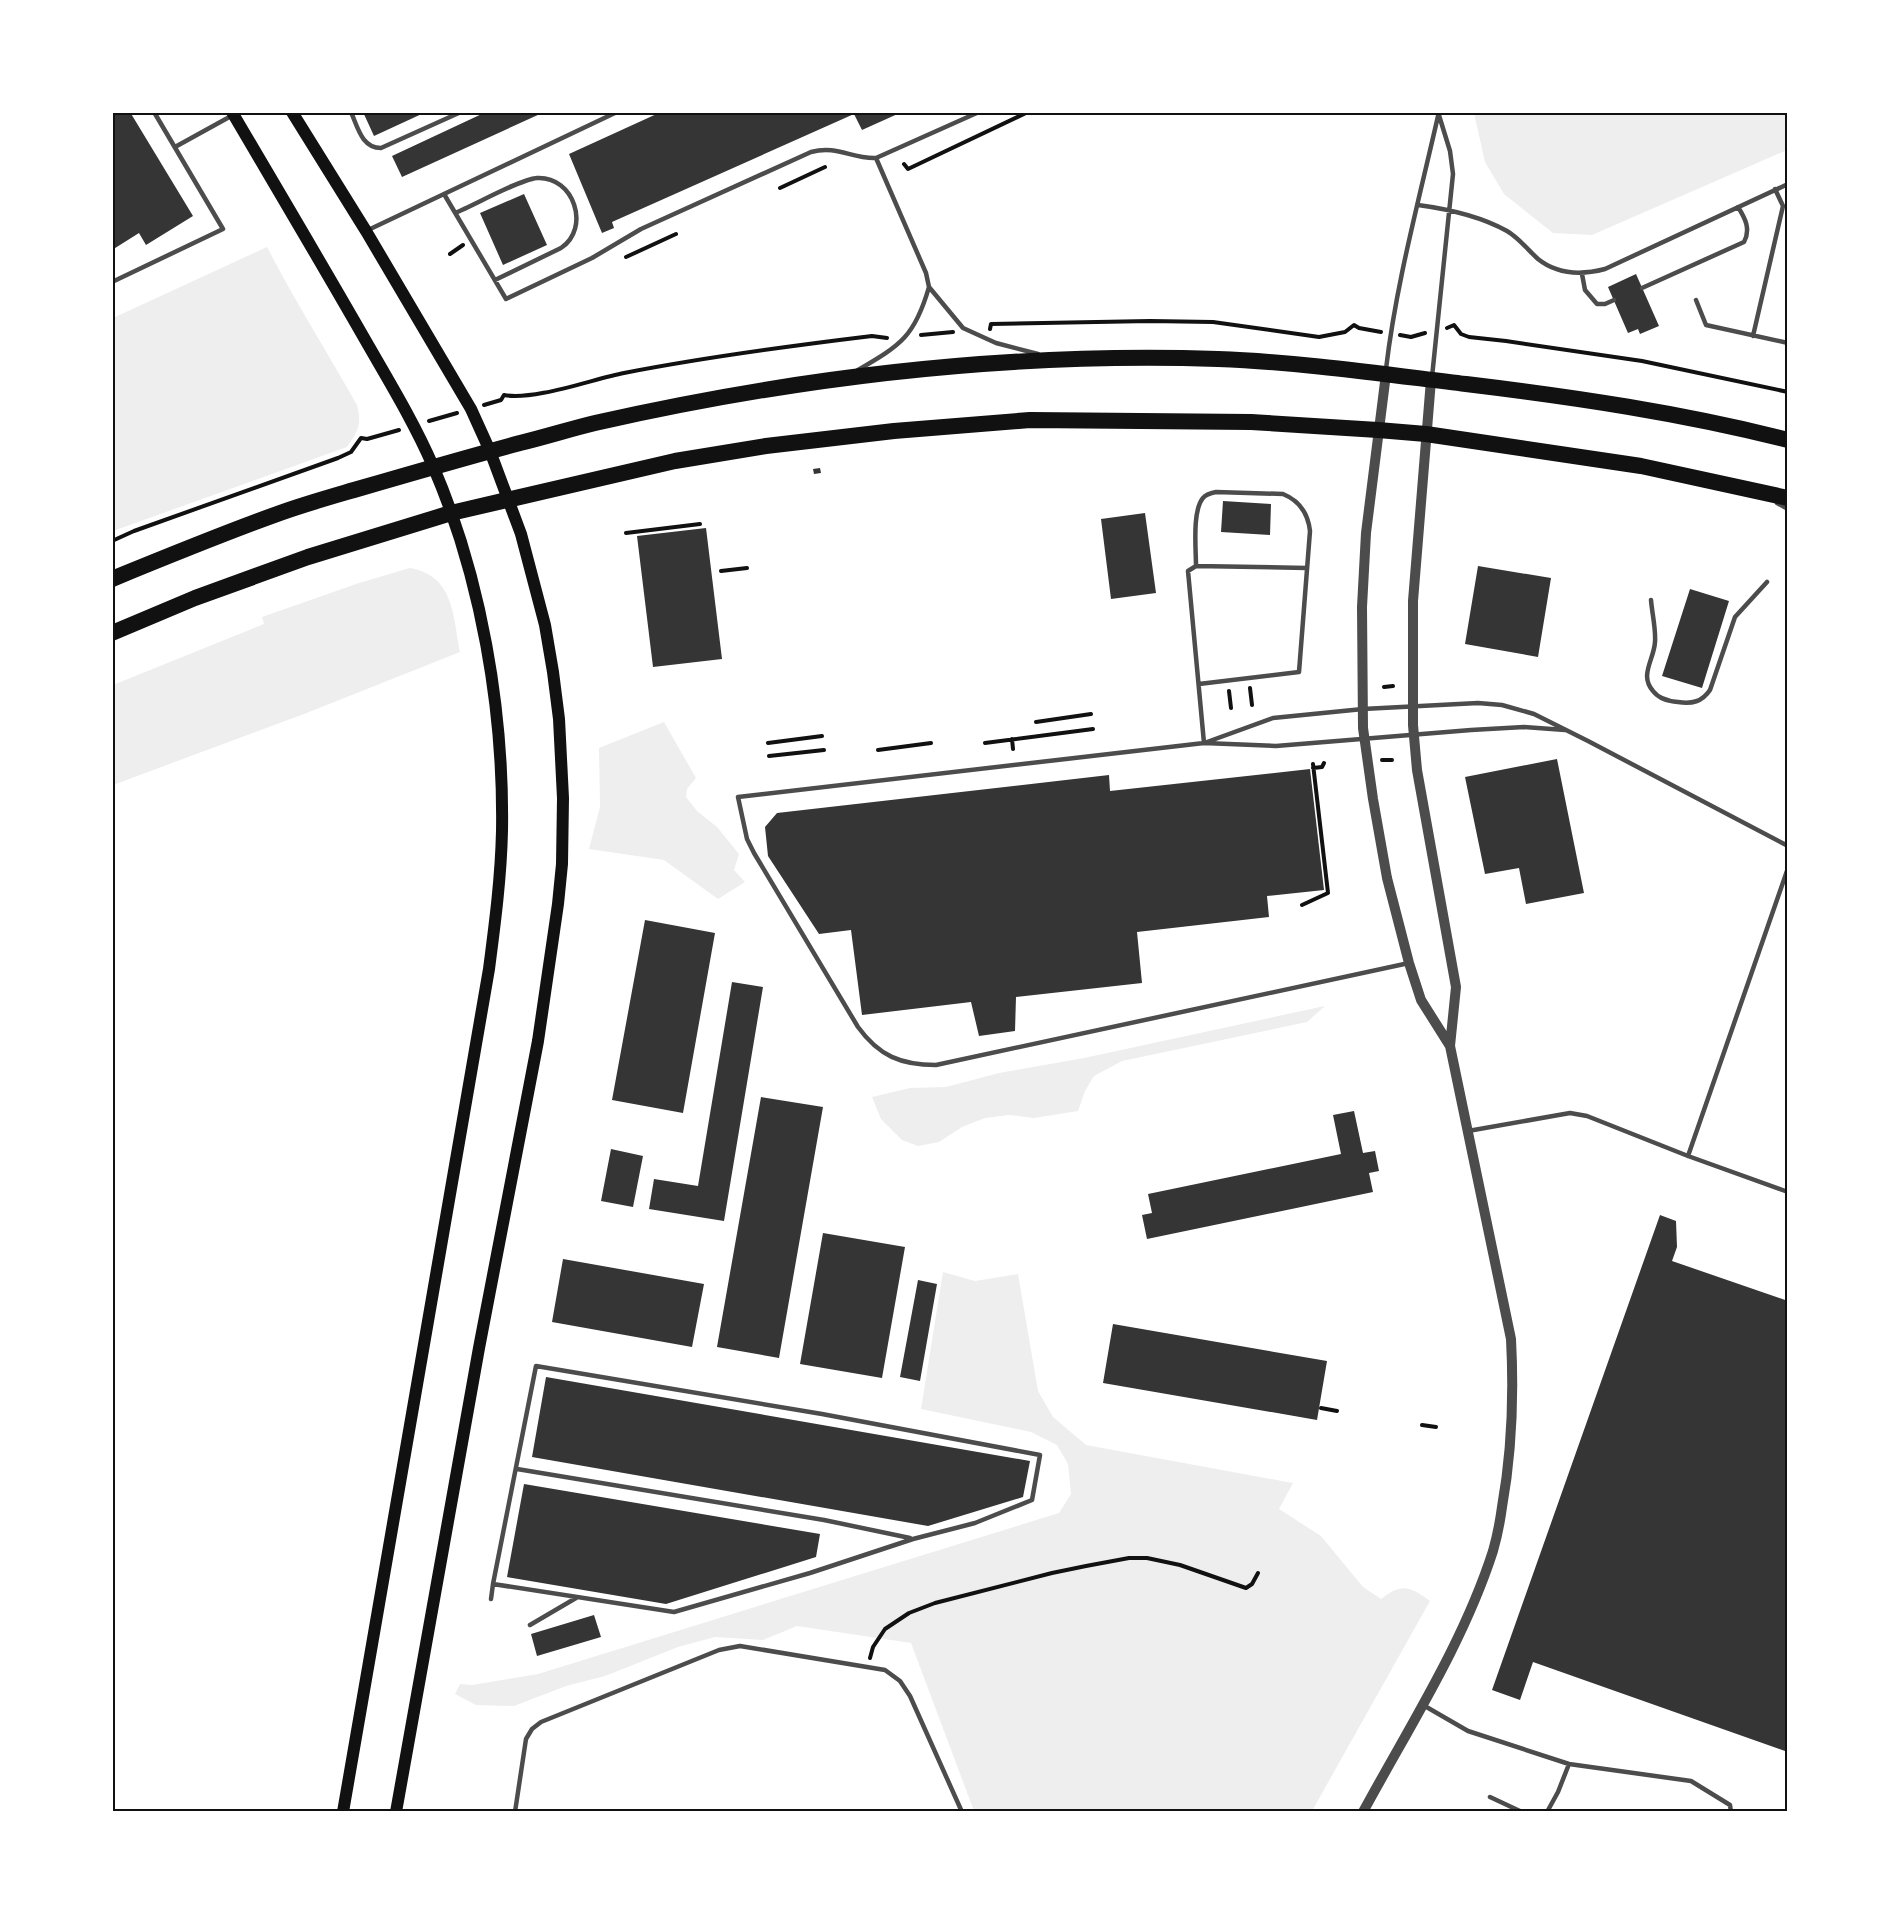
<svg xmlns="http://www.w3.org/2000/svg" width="1900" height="1924" viewBox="0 0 1900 1924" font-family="'Noto Sans',sans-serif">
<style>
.green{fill:#eee}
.building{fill:#353535}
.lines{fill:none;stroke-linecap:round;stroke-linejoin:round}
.path{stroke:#111;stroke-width:4}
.service{stroke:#4c4c4c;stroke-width:4.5}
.tertiary{stroke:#4c4c4c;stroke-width:10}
.secondary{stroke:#111;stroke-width:12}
.trunk{stroke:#111;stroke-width:16}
.neatline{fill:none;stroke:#111;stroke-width:2}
</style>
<rect width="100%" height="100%" fill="#fff"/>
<!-- green -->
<path class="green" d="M1474,113H1787V150L1592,235L1553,233L1504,194L1485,162Z
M267,247C295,301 327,352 357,405C362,424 358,431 347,447L113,531V318Z
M410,568C454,576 453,615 460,652L304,714L113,785V685L264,624L262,617L359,583Z
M664,722L696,778L687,789L686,797L697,811L717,827L739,854L734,870L745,882L718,899L664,860L589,849L600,807L599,748Z
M1325,1006L1307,1022L1122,1061L1094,1076L1085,1091L1078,1111L1034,1118L1009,1115L985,1118L962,1127L939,1142L918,1146L902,1140L881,1119L872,1097L910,1088L946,1087L999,1073L1084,1058Z
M943,1272L975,1281L1018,1274L1038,1391L1053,1417L1086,1445L1293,1483L1279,1509L1321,1536L1363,1587L1381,1599C1402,1583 1409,1586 1430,1601L1312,1811H974L911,1643L797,1626L763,1640L715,1637L678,1647L605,1676L566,1686L514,1706L476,1705L455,1694L460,1684L472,1685L538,1674L1059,1513L1071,1494L1068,1464L1057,1445L1031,1432L921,1409Z"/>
<!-- building -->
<path class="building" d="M112,112H130L193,216L146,245L139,233L112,250Z
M363,112H426L374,136Z
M486,112H540V114L402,177L392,156Z
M661,112H902L862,130L854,114L612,222L614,228L602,233L569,154Z
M524,194L547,245L503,265L480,213Z
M1636,274L1659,326L1640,334L1638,329L1628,333L1608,287Z
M820,468L821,473L814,474L813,469Z
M1223,501L1271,504L1270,535L1221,532Z
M1145,513L1156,593L1111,599L1101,519Z
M706,528L722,659L653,667L637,536Z
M1478,566L1551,578L1538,657L1465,644Z
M1690,589L1729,601L1702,688L1662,676Z
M1557,759L1584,893L1526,904L1519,868L1485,874L1465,777Z
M1310,769L1324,890L1267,896L1269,917L1137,932L1142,983L1016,997L1015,1031L979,1036L971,1002L862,1015L851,930L819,934L768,856L765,827L777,813L1109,775L1110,791Z
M645,920L715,933L683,1113L612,1100Z
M732,982L763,987L724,1221L649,1209L654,1179L698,1186Z
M761,1097L823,1107L779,1358L717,1347Z
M1354,1111L1363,1153L1375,1151L1379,1171L1369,1173L1373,1192L1147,1239L1142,1215L1152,1213L1148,1194L1341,1154L1333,1115Z
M611,1149L643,1156L633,1207L601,1201Z
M1660,1215L1676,1221L1677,1247L1672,1261L1788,1301V1744L1785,1751L1533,1662L1520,1700L1492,1690Z
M823,1233L905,1247L882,1378L800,1364Z
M563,1259L704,1284L692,1347L552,1322Z
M918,1280L937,1284L920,1381L900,1377Z
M1113,1324L1327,1361L1317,1420L1103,1383Z
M546,1377L1030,1461L1023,1497L928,1526L532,1457Z
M524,1484L820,1534L816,1557L666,1604L507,1577Z
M594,1615L601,1637L537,1656L531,1634Z"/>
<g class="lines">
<!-- path -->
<path class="path" d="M904,164L908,169L1026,113
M780,188L825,167
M450,254L463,245
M626,257L676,234
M1447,328L1454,325L1461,334L1469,337L1506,341L1642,361L1788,392
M990,329L991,324L1150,321L1213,322L1319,337L1345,332L1354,325L1359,328L1381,332
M921,335L953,332
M1400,335L1411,337L1425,333
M484,405L501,400L504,395C533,401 593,379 624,373C706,357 789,346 872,336L887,338
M429,421L457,413
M626,533L700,524
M112,541L134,531L338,458L351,452L361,438L367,439L399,430
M721,571L747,568
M1384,687L1393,686
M1250,688L1252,705
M1229,691L1231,708
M1036,722L1091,714
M1012,739L1013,749
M768,743L822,736
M985,743L1093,729
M878,750L931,743
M769,756L824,750
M1382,760H1392
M1313,768L1322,767L1324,763
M1302,905L1328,893L1313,764
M1321,1408L1337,1411
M1422,1425L1436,1427
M870,1658L873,1647L885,1629L909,1613L935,1603L1052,1573L1086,1566L1129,1558H1147L1180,1565L1246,1588L1252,1584L1258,1573"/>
<!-- service -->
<path class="service" d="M351,112C358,128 362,148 381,148L461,112
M175,147L233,115
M876,158L926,273L929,287L963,328L996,343L1038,354
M444,194L617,112
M1418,205C1448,209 1480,216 1507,231C1519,238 1528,250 1538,259C1558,275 1582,275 1605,269L1788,184
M455,213C475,205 518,180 537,178C574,176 591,228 561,248L495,280
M366,231L444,194L506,299L592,258L641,229L811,152C838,145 851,159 876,158L979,112
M1582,274L1585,290L1597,304H1605L1614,300
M112,282L223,229L154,112
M1642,288L1744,242C1751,229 1745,218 1738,207
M1696,300L1706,325L1788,343
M1753,336L1783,206L1775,189
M1386,369C1396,284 1419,200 1438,116
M858,370C901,345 915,336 929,287
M1432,377L1453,174L1450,151L1438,112
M1777,503L1788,509
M1196,566C1196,549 1192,511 1203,498C1206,494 1211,493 1216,492L1283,494C1300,501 1308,513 1310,531L1299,672L1199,684
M1651,600C1652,613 1656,629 1655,642C1654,660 1639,675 1653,691C1659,699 1668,701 1678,702C1692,704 1702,702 1710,690L1735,617L1767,582
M1207,742L1273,718L1363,709L1478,703L1502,705L1534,714L1588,741L1788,846
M1204,743L1188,571L1196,566L1307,568
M1409,963L936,1065C901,1065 879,1056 858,1027L754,853L747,839L738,797L1204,743L1276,746L1471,730L1524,727L1565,730
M1468,1131L1570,1113L1587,1116L1688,1156L1788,1192
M1688,1156L1788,868
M517,1469L824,1520L910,1538
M491,1599L493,1584L536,1366L822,1414L1040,1455L1032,1500L975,1523L913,1539L810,1573L674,1612L493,1584
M530,1625L576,1598
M1423,1705L1468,1731L1569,1764L1691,1781L1730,1805L1731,1812
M1490,1797L1522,1812
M515,1812L526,1739L532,1729L541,1722L719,1650L740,1646L885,1670L900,1681L910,1696L962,1812
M1547,1812L1558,1792L1569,1764"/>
<!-- tertiary -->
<path class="tertiary" d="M1386,374L1366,533L1362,607L1363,728L1373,799L1387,878L1409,963L1421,1000L1450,1046
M1363,1812C1409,1727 1463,1644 1493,1551C1497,1537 1500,1522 1502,1507C1512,1451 1514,1396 1511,1339L1450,1046L1456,987L1417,770L1413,725V601L1431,380"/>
<!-- secondary -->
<path class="secondary" d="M232,112C276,187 320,261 363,336C387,378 413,420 433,466C481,577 504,710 502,831C501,877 495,923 489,969L343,1812
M292,112L366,231L471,409L490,451L521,534L545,625L553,672L559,719L563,798L562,864L558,904L538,1041L479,1348L396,1812"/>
<!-- trunk -->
<path class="trunk" d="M112,579C168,556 224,533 280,513C305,504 330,497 354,490C409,474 464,458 520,443C545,437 570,429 595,423C798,377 1009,352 1218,359C1300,362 1383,374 1466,384C1574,397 1682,413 1788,440
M112,633L195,598L308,557L451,513L675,461L766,446L894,431L1030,420L1251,422L1378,430L1426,434L1641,466L1788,498"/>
</g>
<!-- border -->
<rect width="1900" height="1924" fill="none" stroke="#ffffff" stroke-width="228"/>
<rect x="114" y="114" width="1672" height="1696" class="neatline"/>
</svg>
